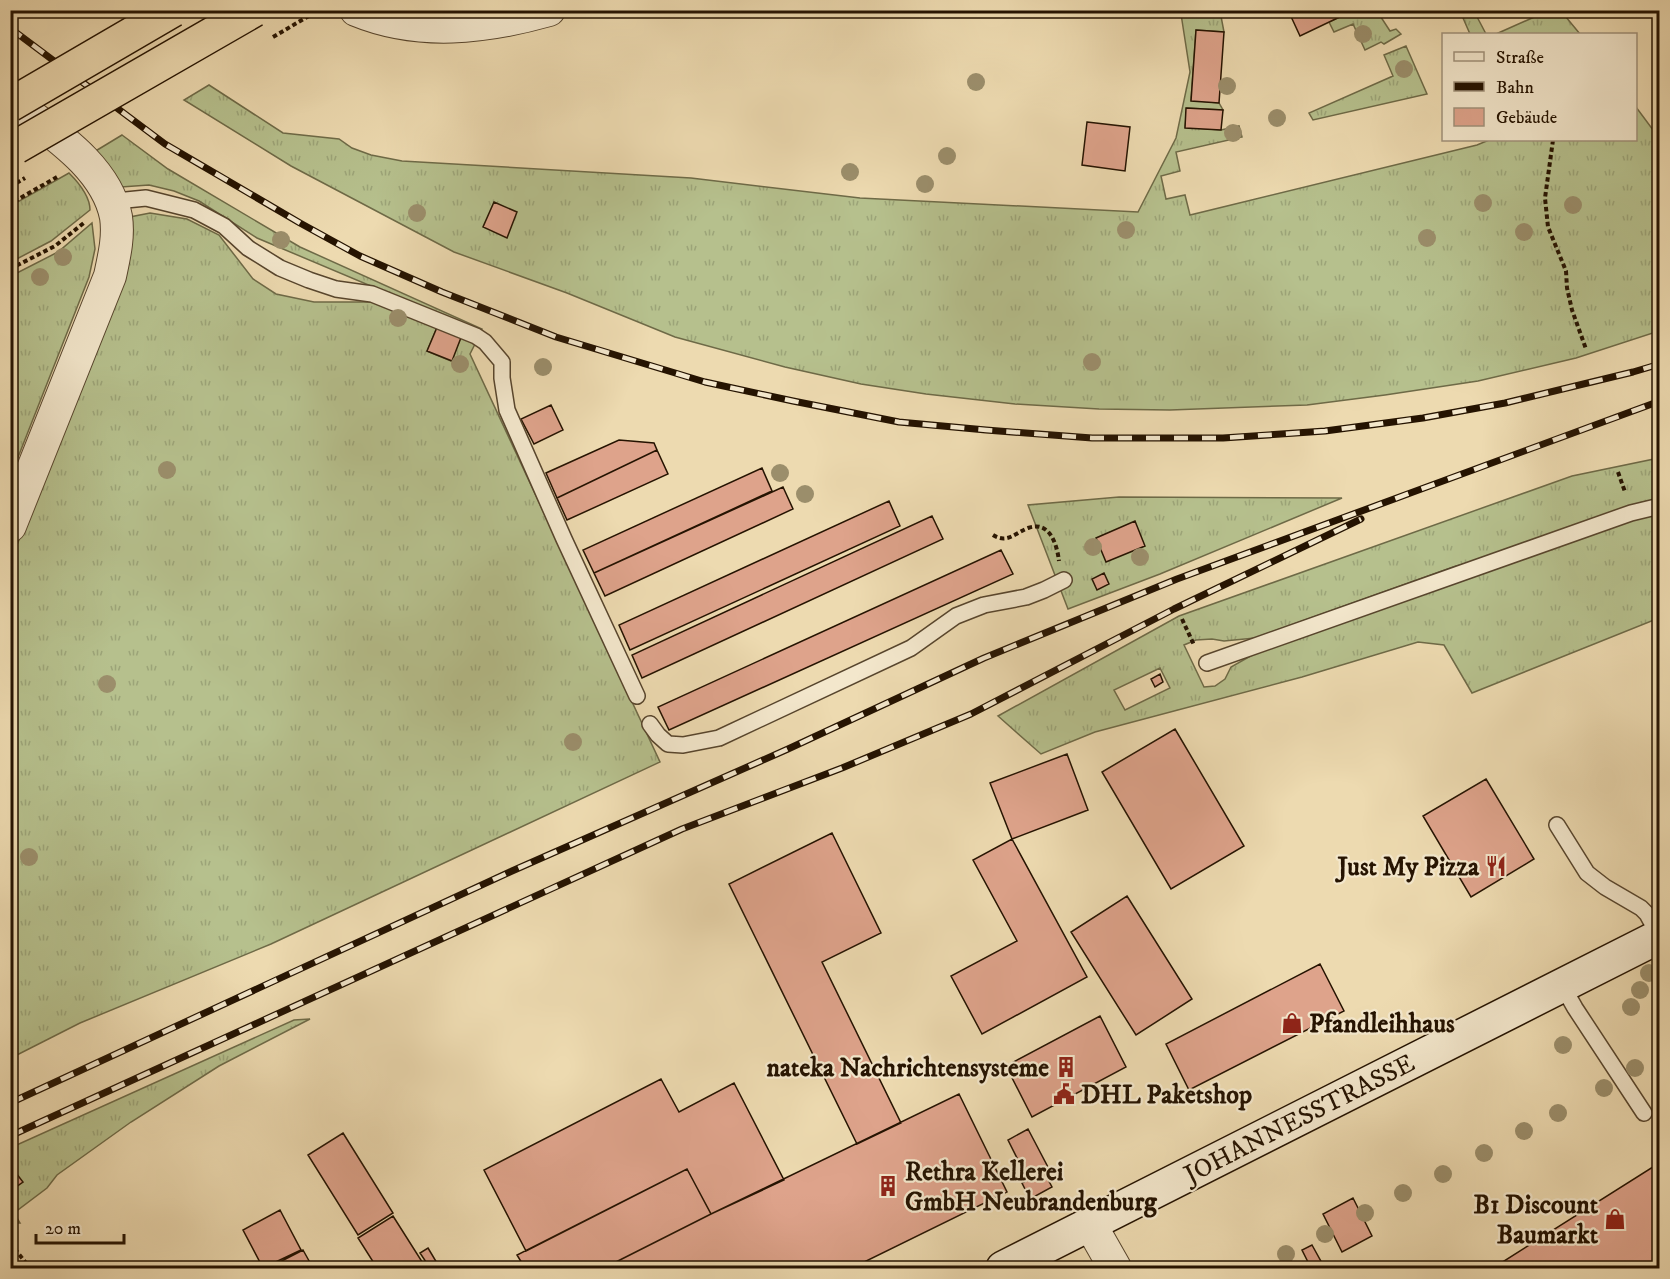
<svg xmlns="http://www.w3.org/2000/svg" width="1670" height="1279" viewBox="0 0 1670 1279" font-family="'IM FELL DW Pica',serif">
<style>
.grass{fill:url(#grass-tufts);stroke:#6e6a47;stroke-width:1.5;fill-rule:evenodd}
.building{fill:#dea38b;stroke:#251301;stroke-width:1.5}
.lines{fill:none;stroke-linecap:round;stroke-linejoin:round}
.service-casing{stroke:#57452d;stroke-width:18}
.minor-casing{stroke:#57452d;stroke-width:34}
.secondary-casing{stroke:#251301;stroke-width:36}
.path{stroke:#251301;stroke-width:4;stroke-dasharray:4.5 3;stroke-linecap:butt}
.service{stroke:#f3e7cc;stroke-width:15}
.minor{stroke:#f3e7cc;stroke-width:32}
.secondary{stroke:#f3e7cc;stroke-width:33}
.rail-casing{stroke:#251301;stroke-width:7}
.rail{stroke:#f3e7cc;stroke-width:4.5;stroke-dasharray:14;stroke-linecap:butt}
.primary-bridge-casing{stroke:#251301;stroke-width:36;stroke-linecap:butt}
.path-bridge{stroke:#251301;stroke-width:4;stroke-dasharray:4.5 3;stroke-linecap:butt}
.primary-bridge{stroke:#eddab0;stroke-width:33}
.tree{fill:#9b8e6b}
.labels{text-anchor:middle;stroke-width:4.5;stroke-linejoin:round;paint-order:stroke}
.poi-label{font-size:26px;font-weight:bold;fill:#251301;stroke:#f3e7cc;text-anchor:end}
.street-label{font-size:26px;fill:#251301;stroke:#f3e7cc}
</style>
<defs>
<pattern id="grass-tufts" width="24" height="20" patternUnits="userSpaceOnUse" patternTransform="scale(1.5)"><rect width="24" height="20" fill="#b6c08d"/><path d="M3 7l-1-3M5 7V3M7 7l1-3M15 17l-1-3M17 17v-4M19 17l1-3" fill="none" stroke="#9ca478"/></pattern>
</defs>
<rect width="100%" height="100%" fill="#eddab0"/>
<filter id="stains"><feTurbulence type="fractalNoise" baseFrequency=".00333" numOctaves="4"/><feColorMatrix values="0 0 0 0 .2 0 0 0 0 .09 0 0 0 0 .02 0 0 0 .5 -.17"/></filter>
<radialGradient id="worn" r=".72"><stop offset=".6" stop-color="#630" stop-opacity="0"/><stop offset="1" stop-color="#630" stop-opacity=".3"/></radialGradient>
<!-- grass -->
<path class="grass" d="M1550,10L1561,11L1580,34H1496Z
M1220,11L1224,32L1196,30L1191,100L1219,103L1223,110L1187,108L1185,127L1221,130L1239,126L1242,137L1176,152L1180,171L1161,176L1166,199L1185,195L1190,215L1477,145L1489,140H1636V107L1659,138V331L1576,358L1478,381L1385,395L1307,405L1170,410L1099,409L1015,404L926,394L861,384L785,367L675,337L567,293L454,252L291,166L184,100L209,85L283,133L339,139L352,148L371,155L402,161L691,178L860,198L1138,212L1176,138L1190,72L1181,14Z
M1347,11H1377L1390,31L1396,29L1401,34L1384,44L1381,42L1365,50L1353,24L1334,32L1329,22L1348,13Z
M1475,13L1486,34H1470L1463,18Z
M1406,46L1427,94L1313,120L1309,113L1393,76L1384,55Z
M122,135L168,169L300,247L482,329L480,332L257,238L199,201L174,191L149,185L121,187L89,155Z
M69,173C79,183 90,196 90,210L51,241L11,262V200L16,203Z
M150,213L187,219L219,235L253,279L276,294L314,302H372L406,312L438,325L427,351L451,361L462,335L476,342L470,354L660,762L271,944L80,1023L11,1058V560L120,286L130,217Z
M92,223L95,249L89,277L11,475V276L58,252Z
M1659,458V501L1484,560L1456,566L1255,638L1224,641L1212,639L1196,640L1184,645L1204,687L1215,686L1225,679L1231,667L1254,654L1640,517L1659,514V618L1472,693L1444,645L1418,642L1302,677L1095,732L1041,754L998,716L1179,616L1572,476ZM1160,668L1170,688L1125,710L1114,690Z
M1119,497L1342,498L1160,574L1068,609L1028,505Z
M310,1019L219,1066L131,1122L57,1175L47,1188L14,1213L20,1223H11L10,1148L294,1020Z"/>
<!-- building -->
<path class="building" d="M1257,10H1275L1272,15L1258,14Z
M1288,10H1347L1348,13L1300,36Z
M1196,30L1224,32L1219,103L1191,101Z
M1186,108L1223,110L1221,130L1185,128Z
M1087,122L1130,127L1125,171L1082,165Z
M494,202L517,212L507,238L483,227Z
M438,325L462,335L452,361L427,351Z
M551,405L563,430L534,444L521,419Z
M619,440L654,443L657,450L557,498L546,473Z
M657,450L668,474L567,520L557,498Z
M762,468L772,491L594,573L583,550Z
M783,487L793,509L605,596L594,573Z
M889,501L900,526L630,650L619,625Z
M932,516L943,539L642,678L632,655Z
M1135,521L1145,546L1106,562L1096,538Z
M1001,550L1013,574L669,730L658,707Z
M1104,573L1109,584L1097,590L1092,579Z
M1160,674L1163,682L1155,687L1151,679Z
M1175,729L1244,846L1171,889L1102,772Z
M1067,754L1088,810L1012,839L990,783Z
M1486,779L1534,859L1471,897L1423,816Z
M832,833L881,933L822,962L901,1123L857,1144L729,884Z
M1012,839L1087,977L982,1034L951,976L1017,941L973,860Z
M1127,896L1192,999L1136,1035L1071,932Z
M1320,964L1344,1011L1189,1090L1166,1044Z
M1100,1016L1126,1067L1032,1117L1006,1066Z
M661,1079L679,1112L734,1083L784,1180L711,1214L687,1169L526,1251L484,1170Z
M959,1094L1007,1192L852,1268H604L711,1214Z
M1028,1129L1050,1171L1045,1174L1052,1187L1030,1199L1022,1183L1028,1180L1008,1140Z
M343,1133L393,1213L358,1235L308,1155Z
M1656,1165L1660,1170V1268H1493Z
M687,1169L711,1214L604,1268H525L517,1255Z
M16,1173L23,1182L13,1189L10,1186V1176Z
M1353,1198L1372,1236L1342,1252L1323,1214Z
M280,1210L301,1250L263,1268L243,1230Z
M393,1216L426,1268H377L358,1238Z
M1312,1245L1323,1265L1316,1268H1311L1302,1250Z
M428,1248L440,1268H430L420,1253Z
M303,1250L313,1268H268Z"/>
<g class="lines">
<defs>
<path id="service" d="M113,205L126,200L146,198L194,210L224,226L248,248L280,268L309,280L336,289L372,294L476,336L485,342L502,362V378L507,410L564,539L637,696
M1207,663L1631,513L1660,506
M650,724L658,735L668,744L683,745L719,738L911,648L956,616L984,605L1026,597L1044,590L1064,580
M1557,825L1587,873L1605,887L1641,908L1647,914L1659,936
M1562,985L1575,1008L1644,1113"/>
<path id="minor" d="M356,10C419,36 485,28 549,10
M10,100C49,131 106,165 116,217C119,237 114,257 110,276L10,526
M1090,1224L1115,1268"/>
<path id="secondary" d="M1003,1268L1660,936"/>
</defs>
<!-- service casing -->
<use href="#service" class="service-casing"/>
<!-- minor casing -->
<use href="#minor" class="minor-casing"/>
<!-- secondary casing -->
<use href="#secondary" class="secondary-casing"/>
<!-- path -->
<path class="path" d="M1553,140L1545,198L1548,227L1566,271L1567,288L1572,310L1586,349
M10,187L25,178
M10,192L17,200L57,177
M10,269L55,246L85,222
M1618,472L1625,492
M993,535C1007,544 1015,533 1028,528C1050,520 1057,545 1059,561
M1182,619L1194,645
M10,1243L30,1268"/>
<!-- service -->
<use href="#service" class="service"/>
<!-- minor -->
<use href="#minor" class="minor"/>
<!-- secondary -->
<use href="#secondary" class="secondary"/>
<defs>
<path id="rail" d="M10,28L165,144L300,223L360,256L442,292L556,337L705,382L793,401L899,422L986,430L1092,438H1223L1325,431L1423,418L1505,403L1633,372L1660,364
M10,1103L512,871L788,749L984,658L1177,579L1660,401
M10,1136L682,829L842,768L971,714L1174,609L1361,519"/>
</defs>
<!-- rail casing -->
<use href="#rail" class="rail-casing"/>
<!-- rail -->
<use href="#rail" class="rail"/>
<defs>
<path id="primary-bridge" d="M10,105L173,10
M16,147L254,10"/>
</defs>
<!-- primary-bridge casing -->
<use href="#primary-bridge" class="primary-bridge-casing"/>
<!-- path-bridge -->
<path class="path-bridge" d="M273,37L319,10"/>
<!-- primary-bridge -->
<use href="#primary-bridge" class="primary-bridge"/>
</g>
<!-- trees -->
<g class="tree">
<circle cx="1363" cy="34" r="9"/>
<circle cx="1404" cy="69" r="9"/>
<circle cx="976" cy="82" r="9"/>
<circle cx="1227" cy="86" r="9"/>
<circle cx="1277" cy="118" r="9"/>
<circle cx="1233" cy="133" r="9"/>
<circle cx="947" cy="156" r="9"/>
<circle cx="850" cy="172" r="9"/>
<circle cx="925" cy="184" r="9"/>
<circle cx="1483" cy="203" r="9"/>
<circle cx="1573" cy="205" r="9"/>
<circle cx="417" cy="213" r="9"/>
<circle cx="1126" cy="230" r="9"/>
<circle cx="1524" cy="232" r="9"/>
<circle cx="1427" cy="238" r="9"/>
<circle cx="281" cy="240" r="9"/>
<circle cx="63" cy="257" r="9"/>
<circle cx="40" cy="277" r="9"/>
<circle cx="398" cy="318" r="9"/>
<circle cx="1092" cy="362" r="9"/>
<circle cx="460" cy="364" r="9"/>
<circle cx="543" cy="367" r="9"/>
<circle cx="167" cy="470" r="9"/>
<circle cx="780" cy="473" r="9"/>
<circle cx="805" cy="494" r="9"/>
<circle cx="1093" cy="547" r="9"/>
<circle cx="1140" cy="557" r="9"/>
<circle cx="107" cy="684" r="9"/>
<circle cx="573" cy="742" r="9"/>
<circle cx="29" cy="857" r="9"/>
<circle cx="1649" cy="973" r="9"/>
<circle cx="1640" cy="990" r="9"/>
<circle cx="1631" cy="1007" r="9"/>
<circle cx="1563" cy="1045" r="9"/>
<circle cx="1635" cy="1068" r="9"/>
<circle cx="1604" cy="1088" r="9"/>
<circle cx="1558" cy="1113" r="9"/>
<circle cx="1524" cy="1131" r="9"/>
<circle cx="1484" cy="1153" r="9"/>
<circle cx="1443" cy="1174" r="9"/>
<circle cx="1403" cy="1193" r="9"/>
<circle cx="1365" cy="1213" r="9"/>
<circle cx="1325" cy="1234" r="9"/>
<circle cx="1286" cy="1254" r="9"/>
</g>
<!-- icons -->
<defs>
<symbol id="restaurant-bare" viewBox="-9 -9 18 18"><path d="M-5-6h1v4h1v-4h1v4h1v-4h1v5L-1.5 .5V6h-2V.5L-5-1ZM5-6V6H3V1.5H1.5Q1.5-4 5-6Z" fill="#8f2418" stroke="#f3e7cc" stroke-width="2.5" paint-order="stroke"/></symbol>
<symbol id="shop-bare" viewBox="-9 -9 18 18"><path d="M-5-2.5h2.3a2.7 3.5 0 0 1 5.4 0H5L5.5 6h-11ZM-1.5-2.5h3a1.5 2.3 0 0 0-3 0Z" fill="#8f2418" stroke="#f3e7cc" stroke-width="2.5" paint-order="stroke"/></symbol>
<symbol id="building-bare" viewBox="-9 -9 18 18"><path d="M-4-6H4V6H1V3H-1V6H-4ZM-2.5-4.3h1.7v1.8h-1.7ZM.8-4.3h1.7v1.8H.8ZM-2.5-1h1.7V.8h-1.7ZM.8-1h1.7V.8H.8Z" fill="#8f2418" stroke="#f3e7cc" stroke-width="2.5" paint-order="stroke"/></symbol>
<symbol id="civic-bare" viewBox="-9 -9 18 18"><path d="M-.6-6.5H3V-4.5H.6V-3L4-1V1h2V6H-6V1h2V-1L-.6-3ZM-1.2 2.5V6h2.4V2.5Z" fill="#8f2418" stroke="#f3e7cc" stroke-width="2.5" paint-order="stroke"/></symbol>
</defs>
<g fill-rule="evenodd">
<use href="#restaurant-bare" x="1481" y="851" width="30" height="30"/>
<use href="#shop-bare" x="1277" y="1008" width="30" height="30"/>
<use href="#building-bare" x="1051" y="1052" width="30" height="30"/>
<use href="#civic-bare" x="1049" y="1079" width="30" height="30"/>
<use href="#building-bare" x="873" y="1171" width="30" height="30"/>
<use href="#shop-bare" x="1600" y="1204" width="30" height="30"/>
</g>
<g class="labels">
<!-- poi labels -->
<g class="poi-label">
<text x="1479" y="875">Just My Pizza</text>
<text x="1309" y="1032" text-anchor="start">Pfandleihhaus</text>
<text x="1049" y="1076">nateka Nachrichtensysteme</text>
<text x="1081" y="1103" text-anchor="start">DHL Paketshop</text>
<text x="905" y="1180" text-anchor="start">Rethra Kellerei<tspan x="905" dy="30">GmbH Neubrandenburg</tspan></text>
<text x="1598" y="1213">B1 Discount<tspan x="1598" dy="30">Baumarkt</tspan></text>
</g>
<!-- street labels -->
<g class="street-label">
<text transform="translate(1299 1118) rotate(-27)" y="9">JOHANNESSTRASSE</text>
</g>
</g>
<!-- margin -->
<rect width="1670" height="1279" fill="none" stroke="#eddab0" stroke-width="36"/>
<rect x="12" y="12" width="1646" height="1255" fill="none" stroke="#251301" stroke-width="3"/>
<rect x="18" y="18" width="1634" height="1243" fill="none" stroke="#251301" stroke-width="1.5"/>
<!-- legend -->
<rect x="1442" y="33" width="195" height="108" fill="#f3e7cc" stroke="#a1927b" stroke-width="1.5"/>
<rect x="1454" y="52" width="30" height="9" fill="#f3e7cc" stroke="#a1927b" stroke-width="1.5"/>
<text x="1496" y="63" font-size="18" fill="#251301">Straße</text>
<rect x="1454" y="82" width="30" height="9" fill="#251301" stroke="#a1927b" stroke-width="1.5"/>
<text x="1496" y="93" font-size="18" fill="#251301">Bahn</text>
<rect x="1454" y="108" width="30" height="18" fill="#dea38b" stroke="#a1927b" stroke-width="1.5"/>
<text x="1496" y="123" font-size="18" fill="#251301">Gebäude</text>
<!-- scale -->
<path d="M36 1234v9h88v-9" fill="none" stroke="#251301" stroke-width="3"/>
<text x="45" y="1234" font-size="18" fill="#251301" stroke="#f3e7cc" stroke-width="4.5" paint-order="stroke">20 m</text>
<rect width="100%" height="100%" filter="url(#stains)"/>
<rect width="100%" height="100%" fill="url(#worn)"/>
</svg>
